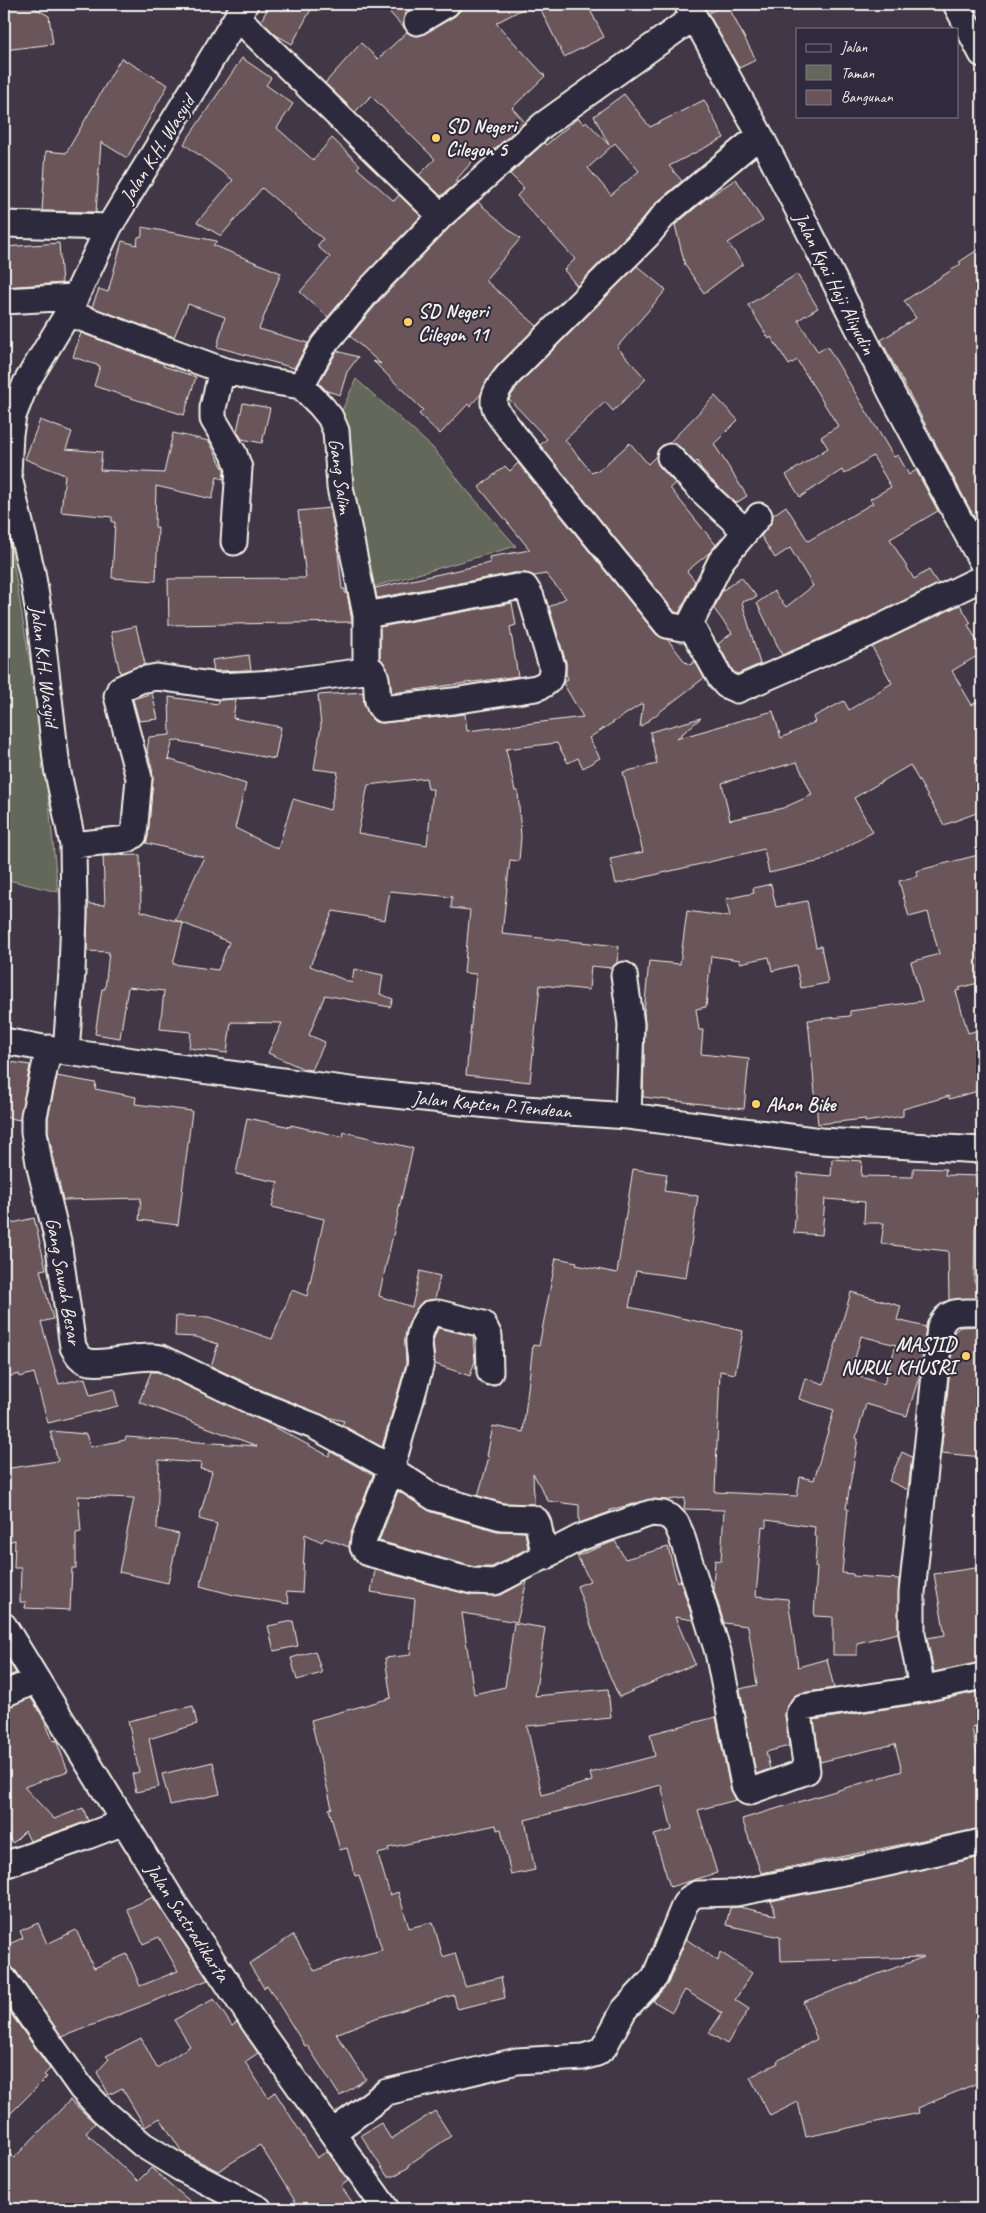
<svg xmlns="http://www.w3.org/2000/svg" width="986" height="2213" viewBox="0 0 986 2213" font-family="Caveat,sans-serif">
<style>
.green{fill:#64685a;stroke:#acaca1}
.building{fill:#6a545a;stroke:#f4f1e8;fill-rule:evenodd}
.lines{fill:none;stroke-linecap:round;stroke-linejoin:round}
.minor-casing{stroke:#f4f1e8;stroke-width:29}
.minor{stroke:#2f2a3d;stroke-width:25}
.poi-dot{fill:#ffd166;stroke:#2f2a3d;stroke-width:2}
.labels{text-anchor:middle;stroke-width:4;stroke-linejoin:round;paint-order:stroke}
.poi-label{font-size:20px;font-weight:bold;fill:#f4f1e8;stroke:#2f2a3d;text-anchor:start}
.street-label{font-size:20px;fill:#f4f1e8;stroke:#2f2a3d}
</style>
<rect width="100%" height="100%" fill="#413746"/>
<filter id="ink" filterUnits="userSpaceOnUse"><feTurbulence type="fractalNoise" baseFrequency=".02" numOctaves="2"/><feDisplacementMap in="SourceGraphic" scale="10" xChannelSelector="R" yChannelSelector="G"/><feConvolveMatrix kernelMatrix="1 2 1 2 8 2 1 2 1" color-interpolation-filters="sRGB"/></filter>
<g filter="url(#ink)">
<!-- green -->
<path class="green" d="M4,373H9L4,441Z
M356,379L433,448L464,487L516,546L362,590L327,444Z
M4,507L42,735L58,892L4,879Z"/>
<!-- building -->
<path class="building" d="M4,4H28L49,16L53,44L4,50Z
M270,4H314L292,44L276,35L261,21Z
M382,4H419L405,15L403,22L404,28Z
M461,4H532L496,23L545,76L512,108L525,122L483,159L479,154L455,181L457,183L441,196L419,175L435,159L371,96L355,112L325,83L361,43L378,59L407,32L417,36L424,34L455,16L460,11Z
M538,4H587L604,37L564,57Z
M727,4L756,60L739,68L708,13Z
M972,4H982V23Z
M121,58L168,85L127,158L101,142L96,212L42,211L46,151L66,153Z
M242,58L271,78L266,85L293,104L277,128L313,160L332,138L360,165L357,168L394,201L399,195L421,216L359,280L328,317L300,292L330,257L317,246L323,239L262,188L221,236L197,222L233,180L184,144Z
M624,94L650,127L704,100L724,138L669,166L682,181L656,203L637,225L577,286L564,270L575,259L517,196L524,188L510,174L544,143L546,145L578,118L584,124L587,122L609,145L594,116ZM615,143L639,171L611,195L588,168Z
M736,179L763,221L728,243L743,264L704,293L685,265L675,225L707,198Z
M478,202L520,239L485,280L537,326L497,366L488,378L481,394L470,406L468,404L440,434L419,414L423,410L373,361L381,364L350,336L380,300L451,226Z
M142,227L217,241L213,245L281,273L259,329L308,343L294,368L217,347L225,317L188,304L174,337L92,307L99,289L108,292L122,241L137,245L138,237L142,236Z
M59,243L62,283L4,287V247Z
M982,247V532L881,340L916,318L904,301L961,264L959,262Z
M637,266L666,290L617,347L646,379L613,411L605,402L565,440L592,473L595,470L597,472L630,443L648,464L656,456L659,466L675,483L670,488L716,545L709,553L687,571L695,581L679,613L675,612L540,445L547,439L509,399L519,384Z
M797,274L818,308L798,320L818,352L827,346L894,457L898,455L909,475L916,470L938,511L890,539L914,579L929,570L938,584L861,621L782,655L757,603L774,591L786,607L813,586L790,548L775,558L761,536L770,525L773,515L786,506L808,541L873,503L870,499L891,487L873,456L844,474L842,470L800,497L786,475L828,448L821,437L838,426L797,360L789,365L771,337L769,339L748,305Z
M81,333L164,364L163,366L196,377L184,415L94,386L100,366L73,357Z
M337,351L358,357L347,372L340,395L327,391L319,383Z
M715,396L738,420L714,444L747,496L736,503L703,472L697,461L695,463L680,447L669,443Z
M243,403L270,408L262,443L242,439L237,431Z
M40,420L72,432L66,449L102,452L100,470L164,473L173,433L209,441L224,470L223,479L217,477L212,499L156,486L155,527H158L156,581L112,578L115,522H112V517L61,512L65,475L25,459Z
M518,463L656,634L668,640L686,663L687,662L690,665L695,661L704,678L640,727L643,703L589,738L600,758L583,768L578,758L568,763L557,743L506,749L515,791H518L521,837L519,861L510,860L502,934L619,946L617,963L612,968L591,966L589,990L540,985L530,1082L466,1075L476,974L464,973L470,910L451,908L452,897L390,891L385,920L333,911L310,966L352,983L354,969L383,975L380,994L393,999L390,1007L325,995L309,1035L325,1042L312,1070L304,1069L268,1053L282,1023L231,1022L227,1053L189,1048L191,1032L160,1029L164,991L128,987L120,1038L95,1034L102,989H105L109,952L87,951L88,904L105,905L103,856L140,855L141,911L183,923L175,920L204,857L146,843L148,836L153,779L152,767L147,751L149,737L170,735L169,697L218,704V700L236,699L233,718L281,727L275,759L173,740L168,759L246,784L235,828L278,849L293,799L330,810L338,772L314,769L321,726L318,695L363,692L364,704L370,717L375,722L383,723L465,714L467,731L583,717L563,683L568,679L566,674V662L549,607L566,598L546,574L534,576L525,573H514L377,598L375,588L490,563L489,557L530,550L479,487L505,466L510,471ZM426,778L428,789H433L427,845L358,833L368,785ZM183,923L229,942L218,970L173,964Z
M330,508L337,543L342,589H345V593H347L352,622L169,625L168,579L306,578L298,511Z
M741,577L757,597L742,602L760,664L737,674L733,671L718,644L732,633L714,609L722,591Z
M512,603L516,625L510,627L518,676L392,693L388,670L380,658V627Z
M960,605L971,623L968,625L982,650V653L952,671L972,705L982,698V811L944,825L910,765L854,798L873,832L821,861L769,873L764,849L616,884L610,859L643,852L623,772L657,764L650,732L701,718L676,739L773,711L781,738L815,722L813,717L844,701L849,710L892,683L872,647ZM797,762L812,795L783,808L730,820L722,783Z
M136,626L145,664L120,673L111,632Z
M249,655L251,670L214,671L212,660Z
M152,693L158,719L139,721L133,699Z
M982,854V982L959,988L960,990L956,991L968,1033L982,1029V1090L949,1099V1096L903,1109V1116L865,1122V1119L818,1124L808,1020L850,1016V1011L922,1001L911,962L939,954L928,912L909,917L899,881L918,876L916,871Z
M771,884L776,907L807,901L816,947L821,946L828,983L801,988L796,965L772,971L769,957L740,963V960L711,956L706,1007L696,1009L699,1030H703L701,1054L749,1059L744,1109L643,1097L645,1024L644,1012L649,961L680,964L687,911L730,917L726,899L754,893L753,888Z
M4,1061L30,1065L20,1120L4,1117Z
M57,1076L96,1083L95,1089L136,1097L135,1104L192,1111L178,1225L139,1220L141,1198L63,1200L48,1131V1118Z
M247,1118L291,1127V1125L343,1137L344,1132L413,1148L379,1296L412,1307L420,1271L440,1276L435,1299L423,1301L419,1305L407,1328L405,1341L406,1364L382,1447L342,1425L344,1421L327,1417L259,1389L211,1366L218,1344L196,1337L175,1336L176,1316L209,1317L272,1339L292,1290L307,1296L324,1219L272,1207L278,1182L236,1174Z
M832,1159L862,1161L861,1176L913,1177V1168L946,1169L945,1175L982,1176L980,1226H975L974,1282L981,1281L982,1298L949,1300L948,1251L881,1244L884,1223H864L865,1202L825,1199L822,1235L794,1233L798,1173L831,1176Z
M633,1169L667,1174L664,1191L698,1196L686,1278L636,1271L629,1307L743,1331L735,1374L720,1371L715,1492L797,1496L800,1477L814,1480L834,1410L799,1399L805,1378L824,1384L851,1292L901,1306L897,1320L926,1327L921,1370L907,1416L866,1404L856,1438L858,1439L846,1508L848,1509L842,1573L853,1574V1576L899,1579L898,1633L857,1643V1655H833V1617L814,1616L817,1567H815L817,1537L814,1536L815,1527L766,1520V1528L762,1527L756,1596L788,1599L798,1667L827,1659L834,1688L801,1693L791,1700L785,1715L789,1746L766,1752L770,1769L756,1774L740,1689L757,1685L748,1626L724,1623L713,1587L715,1560L721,1561L724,1510L684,1509L685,1498L667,1500L652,1499L610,1510V1512L579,1523V1505L548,1501L533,1473L534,1504L503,1503L478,1496L489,1457L487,1456L493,1426L523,1432L533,1345L539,1346L556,1258L577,1262L576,1265L617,1273ZM861,1336L896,1345L884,1384L851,1374Z
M34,1218L46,1269L40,1270L53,1319L41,1322L59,1384L85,1378L90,1395L114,1389L118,1406L48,1423L34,1373L20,1377L19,1374L4,1378V1225Z
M982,1326V1457L941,1453L954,1332L960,1327Z
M438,1328L473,1336L475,1361L470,1376L435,1364L433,1341Z
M151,1372H157L269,1424L329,1456L331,1452L373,1475L351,1534L349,1547L325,1538L322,1542L305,1534L302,1593L286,1592L289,1604L234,1595L200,1586L217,1524L199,1519L212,1471L200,1469L201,1463L159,1460L157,1529L179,1534L168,1583L119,1572L134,1498L78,1496L81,1532L76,1533V1568H72L70,1610L25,1608L26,1602H20L21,1568H14L15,1540L4,1543V1469L58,1461L50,1431L86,1434L90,1447L125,1440L126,1437L257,1446L139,1402Z
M902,1452L912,1457L908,1490L889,1481Z
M398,1491L431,1512L497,1531L525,1532L528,1548L492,1567H474L379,1541Z
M615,1541L625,1559L668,1547L677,1582L680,1580L693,1620L675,1617L695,1664L619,1697L605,1665L577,1586L590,1581L577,1556Z
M982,1567V1662L934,1672L927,1638L945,1635L934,1574Z
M375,1570L471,1595H501L527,1581L517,1622L462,1613L474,1694L505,1687L514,1623L545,1628L535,1696L608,1689L611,1718L527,1726L542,1795L592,1781L590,1773L655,1756L650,1734L716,1717L730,1788L736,1800L698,1810L717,1873L670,1887L654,1835L672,1830L661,1785L525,1820L535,1870L511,1875L501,1829L497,1830L496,1825L388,1848L389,1851L378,1854L390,1895L398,1892L409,1928L433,1922L443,1957L455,1953L465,1986L501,1977L505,1998L457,2009L454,1995L376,2018L336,2034L366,2079L340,2096L307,2045L305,2046L267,1985L264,1988L249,1964L293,1935L315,1971L340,1961L382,1950L359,1875L355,1876L347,1848L340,1850L329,1809L332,1808L311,1720L391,1698L385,1658L410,1655L415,1599L371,1592Z
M293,1621L298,1646L274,1651L268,1626Z
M315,1651L322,1673L297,1680L291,1658Z
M4,1653L16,1673L4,1678Z
M982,1691V1725L972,1727L982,1782V1828L761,1873L742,1819L902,1771L895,1744L820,1762L814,1720L924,1703Z
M31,1698L44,1719L53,1741L56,1740L68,1771L24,1787L54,1819L83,1808L88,1821L30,1841L25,1831L13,1843L4,1833V1708Z
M193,1706L197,1724L149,1739L159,1787L136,1792L132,1774L139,1772L128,1721Z
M213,1762L220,1794L170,1805L162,1774Z
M982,1857V2081L918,2108L919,2113L806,2137L798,2102L770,2116L750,2077L778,2063L777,2061L817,2039L803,2002L924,1957L781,1961L780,1937L726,1925L730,1908L739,1907L776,1915L771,1901Z
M153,1897L208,1980L62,2037L16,1971L10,1966L4,1965V1946L23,1938L20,1931L38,1923L47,1944L76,1930L94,1968L127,1954L140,1986L178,1971L159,1937L143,1944L127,1909Z
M686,1939L718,1961L720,1952L752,1973L735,2000L749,2009L727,2044L709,2033L722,2013L685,1990L672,2012L653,2001L668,1983Z
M214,1999L232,2026L237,2022L258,2053L245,2062L268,2097L275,2092L317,2158L327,2151L348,2181L341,2186L357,2209H300L260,2145L218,2171L182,2152L160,2118L145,2127L122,2088L109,2095L97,2072L109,2059L106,2056L141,2038L157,2068L190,2046L174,2020Z
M4,2004L50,2069L44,2075L47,2077L4,2120Z
M70,2100L95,2123L86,2133L138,2181L151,2168L199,2209H4V2148L14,2158Z
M435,2111L451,2136L408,2165L409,2167L394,2176H387L361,2135L381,2123L391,2139Z"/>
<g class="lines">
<defs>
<path id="minor" d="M687,4L760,135L892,394L982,562
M956,4L982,54
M238,18L441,216
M417,22L447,4
M4,224L109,227
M4,301L75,297
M68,313L222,370L269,381L301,386L321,406L330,417L336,431L340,487L366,615V660L369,670
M222,370L213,408V419L234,454L239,468L234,542
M301,386L323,346L369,290L441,216L543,125L694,17
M670,457L700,489L745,531
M759,516L721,561L690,624L682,628L667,625L514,435C494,407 484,405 508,375L648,235L665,214L760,135
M690,624L721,679L726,685L737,690L867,634L982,578
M73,845L128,839L134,835L139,778L117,696L120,689L140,680L157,677L219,686L274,683L372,670C381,681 373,699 382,709L453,701L536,688C548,684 552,679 552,666L531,597L525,587H517L366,615
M624,975L631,1024L628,1116
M4,1041L66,1052L358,1091L525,1109L628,1116L821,1141L982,1150
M49,1048L34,1116V1132L39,1163L58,1241L73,1347C77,1354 81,1361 90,1362C111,1365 136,1354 161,1358L253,1402L316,1427L380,1462L435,1498L501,1517L532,1518L536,1520L538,1524L545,1557
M66,1052L72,972L74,913L73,845L57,768L40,620L32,572L8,474L10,434L13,416L26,383L68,313L109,227L245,4
M982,1312C963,1313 949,1307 940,1327L912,1593V1633L922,1689L982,1676
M490,1372L489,1336L483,1324L438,1313L430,1314C424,1321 418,1335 419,1344C419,1352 422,1358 420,1367L391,1469L364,1539L363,1547L368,1553L472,1581L495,1582L579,1538L651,1513L663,1514L670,1517L676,1523L681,1534L718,1652L744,1785L748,1792L807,1771L799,1714L803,1707L922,1689
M4,1626L175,1905L259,2030L386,2209
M4,1694L37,1680
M4,1865L77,1840L124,1822
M4,1979L82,2089L102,2110L143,2145L182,2169L259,2209
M332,2133L387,2092L517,2061L583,2057L597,2053L604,2047L624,2010L655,1977L685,1904L690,1898L697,1894L736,1893L870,1867L982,1842"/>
</defs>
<!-- minor casing -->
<use href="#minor" class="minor-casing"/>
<!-- minor -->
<use href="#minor" class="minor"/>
</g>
</g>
<!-- markers -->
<g class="poi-dot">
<circle cx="436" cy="138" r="5"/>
<circle cx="408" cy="322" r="5"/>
<circle cx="756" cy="1104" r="5"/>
<circle cx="966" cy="1356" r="5"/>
</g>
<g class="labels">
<!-- poi labels -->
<g class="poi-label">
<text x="446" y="133">SD Negeri<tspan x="446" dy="23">Cilegon 5</tspan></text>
<text x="418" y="318">SD Negeri<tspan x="418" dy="23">Cilegon 11</tspan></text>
<text x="766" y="1111">Ahon Bike</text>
<text x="956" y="1351" text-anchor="end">MASJID<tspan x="956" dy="23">NURUL KHUSRI</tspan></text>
</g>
<!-- street labels -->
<g class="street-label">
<text transform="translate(157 149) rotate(-58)" y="7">Jalan K.H. Wasyid</text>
<text transform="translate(835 283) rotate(63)" y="7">Jalan Kyai Haji Aliyudin</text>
<text transform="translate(341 476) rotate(82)" y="7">Gang Salim</text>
<text transform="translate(45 666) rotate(83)" y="7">Jalan K.H. Wasyid</text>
<text transform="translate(492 1104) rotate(5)" y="7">Jalan Kapten P.Tendean</text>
<text transform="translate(64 1281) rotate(80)" y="7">Gang Sawah Besar</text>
<text transform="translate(188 1922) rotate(57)" y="7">Jalan Sastradikarta</text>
</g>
</g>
<!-- margin -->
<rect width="986" height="2213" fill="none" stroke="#2f2a3d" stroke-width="20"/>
<rect x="10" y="10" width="966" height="2193" fill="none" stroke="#f4f1e8" stroke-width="2" filter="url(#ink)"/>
<!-- legend -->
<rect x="796" y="28" width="162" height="90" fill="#2f2a3d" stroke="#7e7a81"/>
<rect x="806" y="44" width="25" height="8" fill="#2f2a3d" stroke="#7e7a81"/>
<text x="841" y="52" font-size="15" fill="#f4f1e8">Jalan</text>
<rect x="806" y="65" width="25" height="15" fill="#64685a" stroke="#7e7a81"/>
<text x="841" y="78" font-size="15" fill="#f4f1e8">Taman</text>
<rect x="806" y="90" width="25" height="15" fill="#6a545a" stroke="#7e7a81"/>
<text x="841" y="102" font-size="15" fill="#f4f1e8">Bangunan</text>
</svg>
